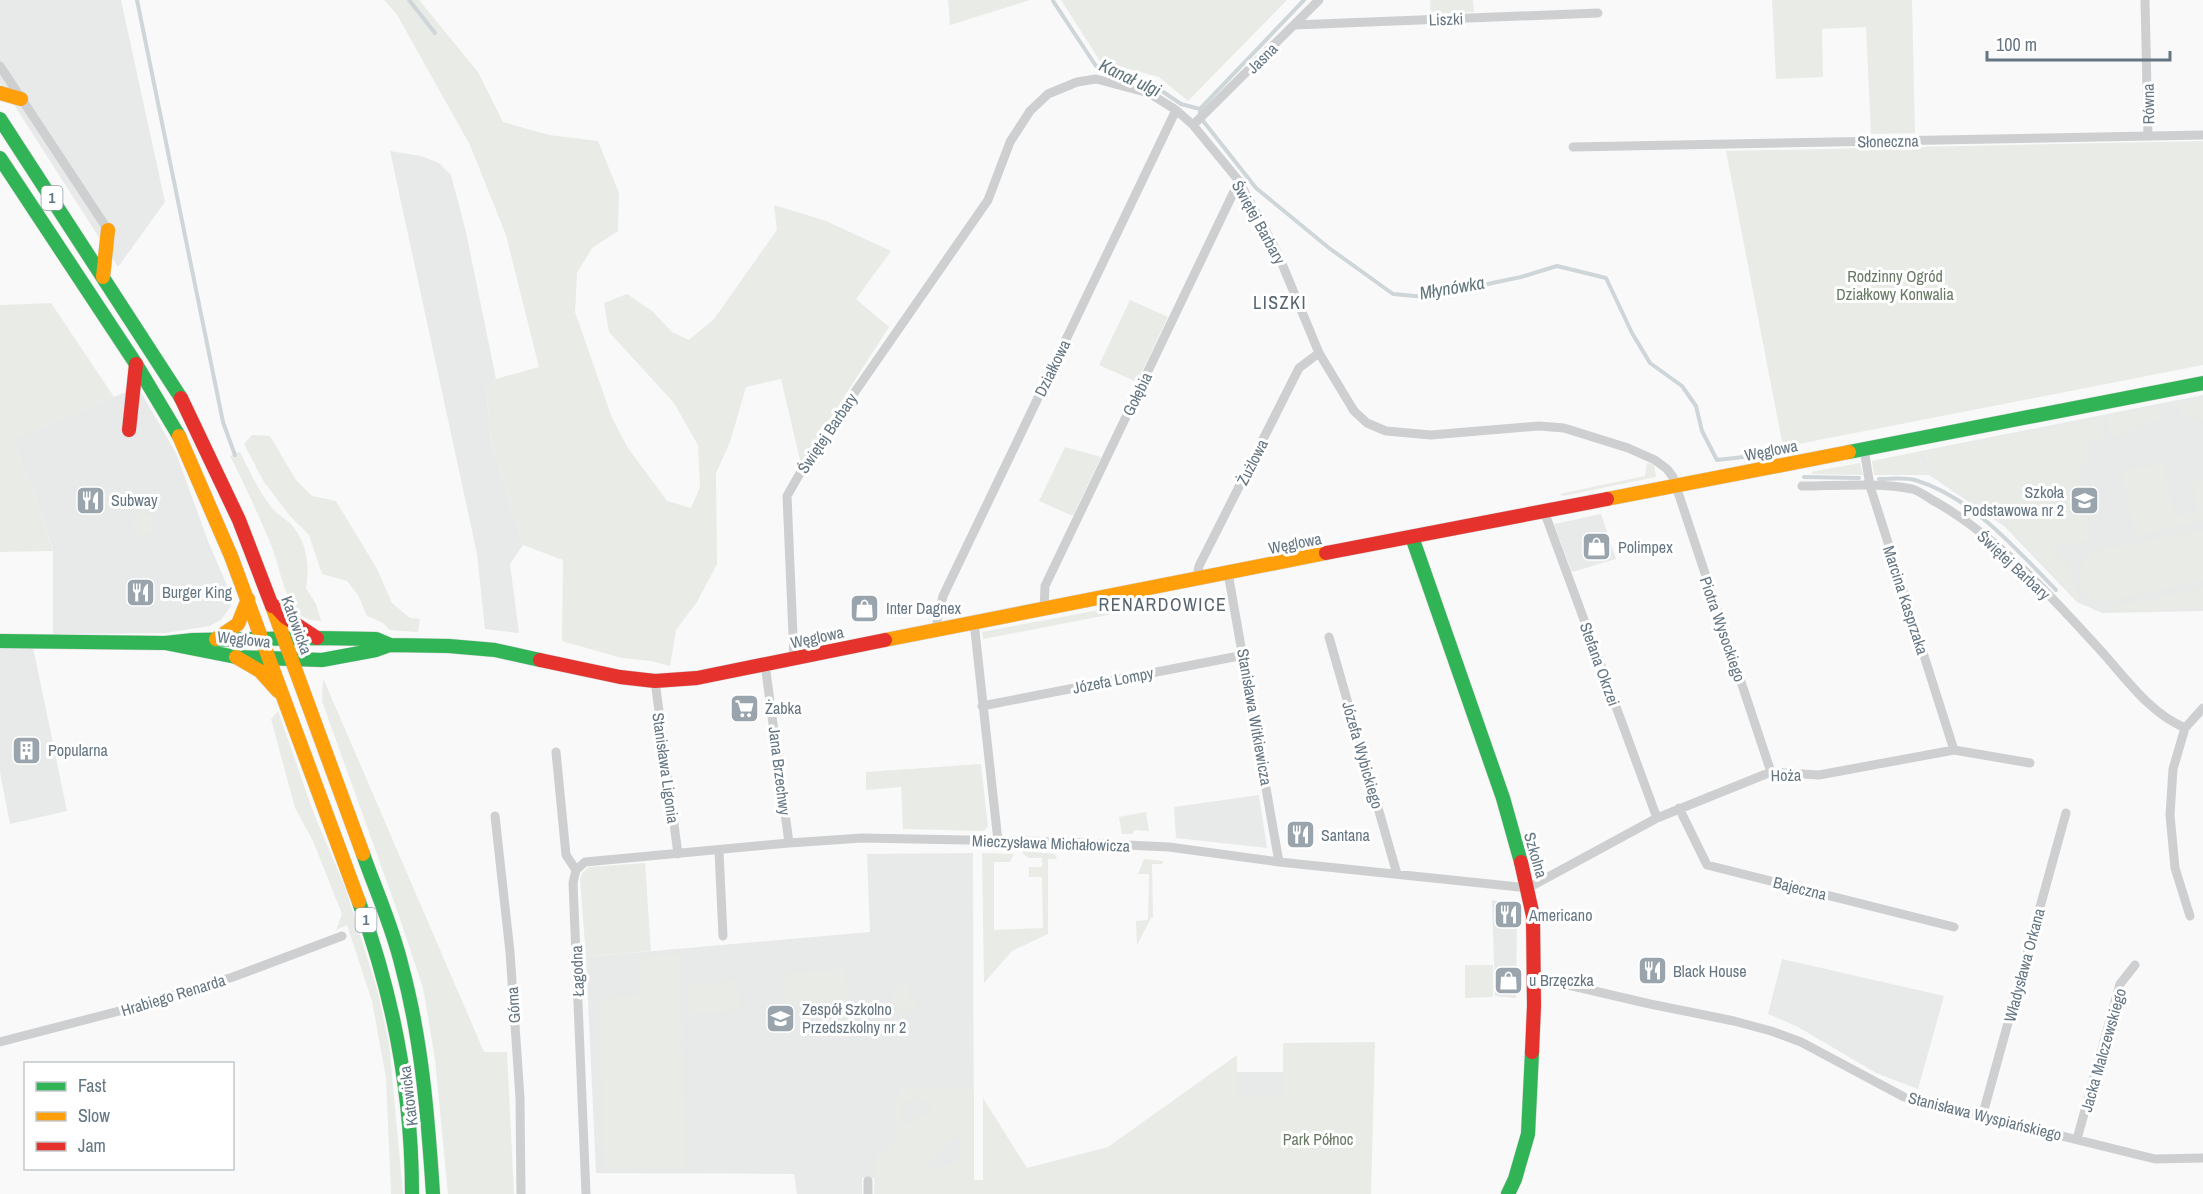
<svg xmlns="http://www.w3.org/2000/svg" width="2203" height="1194" viewBox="0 0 2203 1194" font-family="'Archivo Narrow',sans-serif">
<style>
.built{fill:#e8e9e9}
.green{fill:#e8ebe6;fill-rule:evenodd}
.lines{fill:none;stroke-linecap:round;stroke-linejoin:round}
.stream{stroke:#ced6d9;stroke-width:4}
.fast-casing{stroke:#d5d6d7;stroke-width:15}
.slow-casing{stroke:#d5d6d7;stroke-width:15}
.jam-casing{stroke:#d5d6d7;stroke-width:15}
.street{stroke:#cecfd0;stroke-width:9}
.fast{stroke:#30b455;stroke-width:14}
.slow{stroke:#ff9f0a;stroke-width:14}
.jam{stroke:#e5322d;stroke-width:14}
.labels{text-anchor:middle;stroke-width:6;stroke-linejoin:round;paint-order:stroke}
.shield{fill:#fff;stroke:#939fa8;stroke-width:1.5}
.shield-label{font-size:15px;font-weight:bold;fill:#657683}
.street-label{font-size:16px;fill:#657683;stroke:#fff}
.park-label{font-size:16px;fill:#687a64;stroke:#fff}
.poi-label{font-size:16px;fill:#657683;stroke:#fff;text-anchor:start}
.water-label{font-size:18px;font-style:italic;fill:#60757c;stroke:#fff}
.neighbourhood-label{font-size:18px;letter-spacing:1.5px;fill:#57646e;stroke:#fff}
</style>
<rect width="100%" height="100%" fill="#f9f9f9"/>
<!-- built -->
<path class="built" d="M0,0H121L165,202L118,267L0,83Z
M390,151L421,156L439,163L451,175L466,232L496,379L486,388L491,441L523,545L510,564L519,633L485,629L477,554Z
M138,387L176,453L208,541L231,595V606L221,620L210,626L165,633L53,634V550L38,503L12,439Z
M2203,395V611L2102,613L2077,602L2004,526L1929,475L1916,452Z
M1601,514L1616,559L1572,572L1554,524Z
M0,646L33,647L67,811L10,824L0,772Z
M1259,795L1267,848L1176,838L1174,807Z
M973,853L974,1181L862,1178V1194H797L794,1174L596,1173L586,957L870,932L867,854Z
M1492,900L1507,903L1515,908L1517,927L1516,998L1495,996Z
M1782,959L1944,996L1918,1089L1876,1073L1798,1027L1768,1014Z
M1237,1072H1283V1098L1274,1097L1237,1098Z"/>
<!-- green -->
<path class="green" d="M384,0H419L478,72L503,122L549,135L598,141L619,193L618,231L592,248L577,273L575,312L612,418L628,448L667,501L691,508L700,487L698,445L674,403L609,332L604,303L627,294L652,311L672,332L689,340L714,319L777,230L774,205L826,221L891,251L856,299L889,327L801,464L781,379L746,387L730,442L716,473L717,564L697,602L676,630L670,666L651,661L622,658L562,641L563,560L523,545L491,441L486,388L496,379L539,367L506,235L470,145L396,13Z
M948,0H1030L950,25Z
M1061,0H1287L1188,101L1159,77L1100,61Z
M1430,0H1473L1474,12L1431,14Z
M1772,0H1912L1915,133L1871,134L1866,27L1822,29L1823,77L1776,79Z
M2203,141V365L1783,447L1726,151Z
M1130,300L1168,317L1137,382L1099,365Z
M51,303L114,397L12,439L38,503L53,551L0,552V305Z
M2203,399V419L2180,414L2178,404Z
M2160,406L2163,418C2144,423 2130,433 2110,437L2107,416Z
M2101,418L2105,438L2087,441L2091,464L2077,467L2090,541L2057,546L2054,550L2072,568V579L2079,597L2077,601L2007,523L1933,474L1921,453Z
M252,435L270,436L296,480L312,496L336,501L377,569L392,603L410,618L420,619L418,632L390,630L383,623L367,616L358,595L347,581L322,574L309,535L290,516L264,482L244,444Z
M1065,447L1101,457L1073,516L1039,501Z
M240,452C250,472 259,492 272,508C277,514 284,518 290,523C307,541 310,565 306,588L316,604L321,621C313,620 306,620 299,614C285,601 279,564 271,545C259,515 245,486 230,456Z
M1916,452L1929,475H1874L1872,461Z
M1647,463L1654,464L1656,477L1563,496L1559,494L1645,476Z
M1860,463L1863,475L1812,474L1811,472Z
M2163,463L2175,516L2198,511L2191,480L2203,478V521L2136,535L2121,471Z
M132 524a11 11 0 1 1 22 0a11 11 0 1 1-22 0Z
M2198,531L2203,532V581L2102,602C2098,600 2092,599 2088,596C2070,581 2080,558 2098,550Z
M2203,588V609L2103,611L2101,609Z
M1179,595L1180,601L983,639L982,632Z
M323,678L484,1052H507L514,1194H448L435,1059L423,988L398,913L322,701Z
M278,711L314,814L345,887L377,989L389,1043L403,1194H391L386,1078L372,1001L347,925L336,930L342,914L313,841L295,808L271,719Z
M981,764L988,827L983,831L903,829L901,787L866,790V772Z
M1146,812L1149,831L1135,830L1132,834H1122L1119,817Z
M1023,851L1055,854L1057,859H1048V934L1012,951L984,983L982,853L1014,854L1010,862H994V930L1043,928L1042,877H1029V867H1042V858H1029L1023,854Z
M1144,859L1163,861L1162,864H1152L1153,917L1151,918L1137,945L1136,921L1148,920L1149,874H1138Z
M645,863L651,951L586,957L580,879L582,873L589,867Z
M680,954L686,1168L605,1169L598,999L640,995L639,957Z
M1465,965H1493V997L1465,998Z
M845,969L848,1000L786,1006L784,974Z
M737,980L740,1009L690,1015L686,986Z
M905,983H909V1000H915V1010H893V986H904Z
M1375,1042L1371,1194H874L875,1156L896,1143V1113L894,1112L896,1097L903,1088L970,1086L974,1090V1180H983V1098L1027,1168L1108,1147L1237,1055V1098L1274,1097L1283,1098V1043ZM916,1098L924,1100L933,1112L931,1115C920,1116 914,1117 907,1126L901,1120C901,1107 902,1099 916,1098ZM960,1137L961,1150L956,1161L942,1167L925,1165L926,1162L939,1158L949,1141Z"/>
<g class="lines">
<!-- stream -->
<path class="stream" d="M137,0L223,422L235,455
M409,0L435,33
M1304,0L1200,109V117L1256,188L1329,248L1393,294L1426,297L1521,277L1557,266L1606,278L1632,333L1650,363L1682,386L1696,406L1702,431L1717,460L1752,456
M1053,1L1096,66L1111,73L1153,85L1181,104L1200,109
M1804,477L1859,478
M1879,479C1890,479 1905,477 1915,480C1972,497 2016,549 2056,590"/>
<defs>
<path id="fast" d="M0,119L181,398
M0,158L136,364L179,436
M1849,452L2203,383
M1412,537L1503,798L1521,862
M0,641L165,643L193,640L317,638L376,639L390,645
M165,643L236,657L322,660L376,650L390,645L449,646L495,650L540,660
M363,854C376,891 393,928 402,967C422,1041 428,1118 433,1194
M359,902C393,995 412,1095 412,1194
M1508,1194L1515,1179L1528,1134L1532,1052"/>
<path id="slow" d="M0,93L21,99
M103,277L108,230
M179,436L231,556L359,902
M1607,499L1849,452
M272,606L363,854
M216,639L238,624L248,599
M885,640L1326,553
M236,657L260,671L278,691"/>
<path id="jam" d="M181,398L239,520L272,606
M129,430L136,364
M1326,553L1607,499
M275,606L285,617L317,638
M540,660L620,677L655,681L697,678L885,640
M1521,862L1533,916L1534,1006L1532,1052"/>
</defs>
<!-- fast casing -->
<use href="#fast" class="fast-casing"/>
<!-- slow casing -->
<use href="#slow" class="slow-casing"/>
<!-- jam casing -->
<use href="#jam" class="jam-casing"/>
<!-- street -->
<path class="street" d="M2145,0L2148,135
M1294,25L1598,13
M0,66L108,230
M1193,125L1319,0
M1573,147L2203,135
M1864,449L1870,486L1954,750
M1802,486C1835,486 1879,482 1912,489C1920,491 1928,498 1936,502C2000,539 2052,597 2102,652C2127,680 2150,713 2185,728
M1544,511L1657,818
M1228,573L1279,862
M1197,578L1199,566L1299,368L1319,353
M1044,609L1045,586L1239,181
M974,622L998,841
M938,629L937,621L943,596L1176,110
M1329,637L1397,874
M794,658L787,496L807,461L988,200L1010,142L1030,111L1048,94L1077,82L1096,79L1149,93L1176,110L1193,125L1239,181L1278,254L1319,353L1354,411L1367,423L1386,431L1431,435L1539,426L1564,428L1628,448L1655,460L1667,469L1673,477L1771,772
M765,664L789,843
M655,681L678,854
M982,706L1244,655
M556,752L566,855L576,870L573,883L586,1194
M1679,808L1707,865L1954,927
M495,816L510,952L520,1098L521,1194
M719,851L723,936
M576,870L585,862L789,843L862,838L1062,842L1169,847L1279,862L1528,888L1657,818L1771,772L1819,775L1954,750L2030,763
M2190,916L2175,868L2170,815L2173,769L2185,728L2203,708
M1534,977L1650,1004L1734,1021L1771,1031L1801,1042L1904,1097L2155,1159L2203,1158
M0,1042L123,1010L233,977L342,936
M1982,1117L2066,813
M2077,1139L2120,984L2135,965
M868,1194V1181"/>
<!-- fast -->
<use href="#fast" class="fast"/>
<!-- slow -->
<use href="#slow" class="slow"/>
<!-- jam -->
<use href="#jam" class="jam"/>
</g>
<!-- icons -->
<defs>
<symbol id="restaurant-square" viewBox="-11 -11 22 22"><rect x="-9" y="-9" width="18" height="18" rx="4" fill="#99a4ac" stroke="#fff"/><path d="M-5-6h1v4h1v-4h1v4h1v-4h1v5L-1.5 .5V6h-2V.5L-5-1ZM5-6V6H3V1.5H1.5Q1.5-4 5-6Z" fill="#fff"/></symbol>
<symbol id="school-square" viewBox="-11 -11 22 22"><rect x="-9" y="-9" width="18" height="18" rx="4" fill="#99a4ac" stroke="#fff"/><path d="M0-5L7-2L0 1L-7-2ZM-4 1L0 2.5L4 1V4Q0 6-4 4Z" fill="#fff"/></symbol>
<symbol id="shop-square" viewBox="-11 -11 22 22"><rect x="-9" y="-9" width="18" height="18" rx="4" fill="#99a4ac" stroke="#fff"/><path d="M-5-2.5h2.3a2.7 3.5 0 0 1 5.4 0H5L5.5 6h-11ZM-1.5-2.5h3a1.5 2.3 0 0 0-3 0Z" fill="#fff"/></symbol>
<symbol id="supermarket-square" viewBox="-11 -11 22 22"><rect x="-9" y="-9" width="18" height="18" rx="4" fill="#99a4ac" stroke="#fff"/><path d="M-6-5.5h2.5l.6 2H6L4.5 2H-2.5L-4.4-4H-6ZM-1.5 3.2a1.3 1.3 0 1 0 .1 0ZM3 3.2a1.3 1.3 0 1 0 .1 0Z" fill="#fff"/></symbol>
<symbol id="building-square" viewBox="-11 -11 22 22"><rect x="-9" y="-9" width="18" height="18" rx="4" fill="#99a4ac" stroke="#fff"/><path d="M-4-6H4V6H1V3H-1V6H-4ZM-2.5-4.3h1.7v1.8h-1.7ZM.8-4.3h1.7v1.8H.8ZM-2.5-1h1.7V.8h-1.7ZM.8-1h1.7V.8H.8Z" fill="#fff"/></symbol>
</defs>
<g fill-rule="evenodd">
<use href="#restaurant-square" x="74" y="484" width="33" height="33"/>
<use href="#school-square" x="2068" y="484" width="33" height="33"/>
<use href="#shop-square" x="1580" y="530" width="33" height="33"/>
<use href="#restaurant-square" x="124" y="576" width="33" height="33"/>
<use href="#shop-square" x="848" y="592" width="33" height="33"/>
<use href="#supermarket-square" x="728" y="692" width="33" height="33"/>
<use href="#building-square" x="10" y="734" width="33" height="33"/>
<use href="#restaurant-square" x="1284" y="818" width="33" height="33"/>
<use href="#restaurant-square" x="1492" y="898" width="33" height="33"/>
<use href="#restaurant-square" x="1636" y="954" width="33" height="33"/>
<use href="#shop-square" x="1492" y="964" width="33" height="33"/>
<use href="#school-square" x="764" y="1002" width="33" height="33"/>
</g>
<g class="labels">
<!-- shield labels -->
<g class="shield">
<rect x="41.5" y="186" width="21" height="24" rx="4.5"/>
<rect x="355.5" y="908" width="21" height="24" rx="4.5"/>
</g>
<g class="shield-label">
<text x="52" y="203">1</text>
<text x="366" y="925">1</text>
</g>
<!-- street labels -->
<g class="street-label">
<text transform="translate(1446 19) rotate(-2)" y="6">Liszki</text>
<text transform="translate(1262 58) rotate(-45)" y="6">Jasna</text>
<text transform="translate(2148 104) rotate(-91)" y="6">Równa</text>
<text transform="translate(1888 141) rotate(-1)" y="6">Słoneczna</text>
<text transform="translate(1259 222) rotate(61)" y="6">Świętej Barbary</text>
<text transform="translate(1052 368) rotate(-64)" y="6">Działkowa</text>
<text transform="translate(1137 394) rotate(-64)" y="6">Gołębia</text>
<text transform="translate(827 433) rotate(-56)" y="6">Świętej Barbary</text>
<text transform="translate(1771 450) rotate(-11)" y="6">Węglowa</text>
<text transform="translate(1252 462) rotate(-63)" y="6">Żużlowa</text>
<text transform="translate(1295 543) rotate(-11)" y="6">Węglowa</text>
<text transform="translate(2014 565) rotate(43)" y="6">Świętej Barbary</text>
<text transform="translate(1906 600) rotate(72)" y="6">Marcina Kasprzaka</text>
<text transform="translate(297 625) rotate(70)" y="6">Katowicka</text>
<text transform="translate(1723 629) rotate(71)" y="6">Piotra Wysockiego</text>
<text transform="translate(817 637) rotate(-12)" y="6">Węglowa</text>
<text transform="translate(244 639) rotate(6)" y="6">Węglowa</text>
<text transform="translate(1600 664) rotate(70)" y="6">Stefana Okrzei</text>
<text transform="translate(1113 680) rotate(-11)" y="6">Józefa Lompy</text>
<text transform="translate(1255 717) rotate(80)" y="6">Stanisława Witkiewicza</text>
<text transform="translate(1363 755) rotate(74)" y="6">Józefa Wybickiego</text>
<text transform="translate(666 768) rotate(82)" y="6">Stanisława Ligonia</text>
<text transform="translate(780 771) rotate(83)" y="6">Jana Brzechwy</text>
<text transform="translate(1786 775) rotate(-1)" y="6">Hoża</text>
<text transform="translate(1051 843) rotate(2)" y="6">Mieczysława Michałowicza</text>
<text transform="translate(1536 855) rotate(74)" y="6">Szkolna</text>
<text transform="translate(1800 888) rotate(14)" y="6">Bajeczna</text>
<text transform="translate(2024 965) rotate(-75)" y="6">Władysława Orkana</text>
<text transform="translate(577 971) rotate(-92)" y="6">Łagodna</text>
<text transform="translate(173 995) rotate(-17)" y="6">Hrabiego Renarda</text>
<text transform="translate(513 1005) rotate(-94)" y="6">Górna</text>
<text transform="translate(2103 1050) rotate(-74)" y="6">Jacka Malczewskiego</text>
<text transform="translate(408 1096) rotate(-97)" y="6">Katowicka</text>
<text transform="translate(1985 1116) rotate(14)" y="6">Stanisława Wyspiańskiego</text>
</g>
<!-- park labels -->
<g class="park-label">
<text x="1895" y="282">Rodzinny Ogród<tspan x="1895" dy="18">Działkowy Konwalia</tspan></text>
<text x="1318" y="1145">Park Północ</text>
</g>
<!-- poi labels -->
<g class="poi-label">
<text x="2064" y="498" text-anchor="end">Szkoła<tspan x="2064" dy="18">Podstawowa nr 2</tspan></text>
<text x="111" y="506">Subway</text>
<text x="1618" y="553">Polimpex</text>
<text x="162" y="598">Burger King</text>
<text x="886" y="614">Inter Dagnex</text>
<text x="765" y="714">Żabka</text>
<text x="48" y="756">Popularna</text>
<text x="1321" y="841">Santana</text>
<text x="1529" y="921">Americano</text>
<text x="1673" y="977">Black House</text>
<text x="1529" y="986">u Brzęczka</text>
<text x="802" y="1015">Zespół Szkolno<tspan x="802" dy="18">Przedszkolny nr 2</tspan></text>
</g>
<!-- water labels -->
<g class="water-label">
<text transform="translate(1130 78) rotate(25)" y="6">Kanał ulgi</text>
<text transform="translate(1452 288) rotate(-10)" y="6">Młynówka</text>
</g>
<!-- neighbourhood labels -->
<g class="neighbourhood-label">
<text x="1280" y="309">LISZKI</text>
<text x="1163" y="611">RENARDOWICE</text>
</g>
</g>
<!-- legend -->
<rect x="24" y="1062" width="210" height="108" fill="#ffffff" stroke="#c1c8cd" stroke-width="1.5"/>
<rect x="36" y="1082" width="30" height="9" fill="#30b455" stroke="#c1c8cd" stroke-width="1.5"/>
<text x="78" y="1092" font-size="18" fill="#657683">Fast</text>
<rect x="36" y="1112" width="30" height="9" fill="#ff9f0a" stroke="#c1c8cd" stroke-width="1.5"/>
<text x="78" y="1122" font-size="18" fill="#657683">Slow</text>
<rect x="36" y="1142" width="30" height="9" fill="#e5322d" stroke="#c1c8cd" stroke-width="1.5"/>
<text x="78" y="1152" font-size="18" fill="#657683">Jam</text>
<!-- scale -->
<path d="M1987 51v9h183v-9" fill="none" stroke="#657683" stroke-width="3"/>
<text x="1996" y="51" font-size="18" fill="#657683" stroke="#ffffff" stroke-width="4.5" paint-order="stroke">100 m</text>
</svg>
